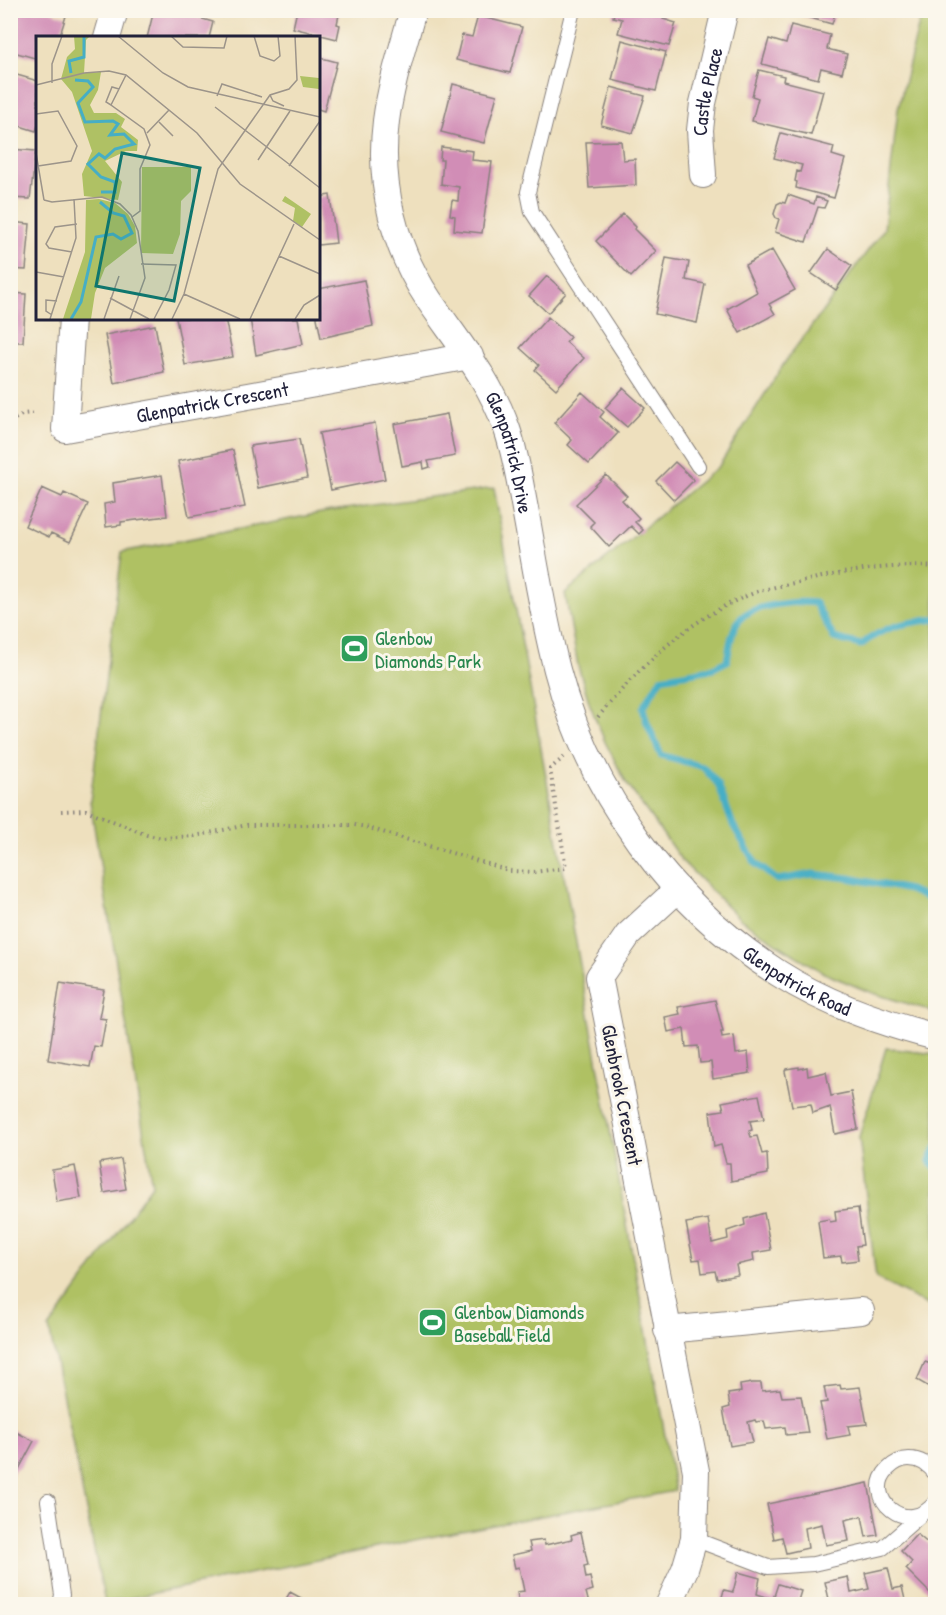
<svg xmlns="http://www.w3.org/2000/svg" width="946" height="1615" viewBox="0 0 946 1615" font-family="'Patrick Hand',sans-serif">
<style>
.green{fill:#afc164;stroke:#687250;stroke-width:1.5}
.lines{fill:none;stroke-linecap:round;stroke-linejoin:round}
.stream{stroke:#46aec5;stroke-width:7}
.building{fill:#d18db6}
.lane-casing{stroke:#88817c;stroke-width:16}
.street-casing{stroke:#88817c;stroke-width:28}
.path{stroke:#88817c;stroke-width:4;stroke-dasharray:1.5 4.5;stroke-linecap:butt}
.lane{stroke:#fff;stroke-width:14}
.street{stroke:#fff;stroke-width:26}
.labels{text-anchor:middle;stroke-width:6;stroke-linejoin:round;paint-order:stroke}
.street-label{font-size:20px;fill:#22223b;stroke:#fbf7ec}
.leisure-label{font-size:20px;fill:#27864d;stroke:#fbf7ec;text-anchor:start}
.inset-river{fill:none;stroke:#46aec5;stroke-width:3}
.inset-road{fill:none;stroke:#9c948a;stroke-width:1.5}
.view{fill:#0f766e;fill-opacity:0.15;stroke:#0f766e;stroke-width:3}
.inset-edge{fill:none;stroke:#22223b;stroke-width:3}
</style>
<rect width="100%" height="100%" fill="#fbf7ec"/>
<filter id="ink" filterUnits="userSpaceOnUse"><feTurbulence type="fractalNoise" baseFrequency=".0167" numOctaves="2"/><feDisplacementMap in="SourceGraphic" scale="12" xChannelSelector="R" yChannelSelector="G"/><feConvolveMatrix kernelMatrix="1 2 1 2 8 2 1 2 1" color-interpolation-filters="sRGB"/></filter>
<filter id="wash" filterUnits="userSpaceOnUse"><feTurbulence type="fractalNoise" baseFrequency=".008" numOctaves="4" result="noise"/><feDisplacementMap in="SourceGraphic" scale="24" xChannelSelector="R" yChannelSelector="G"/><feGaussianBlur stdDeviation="1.35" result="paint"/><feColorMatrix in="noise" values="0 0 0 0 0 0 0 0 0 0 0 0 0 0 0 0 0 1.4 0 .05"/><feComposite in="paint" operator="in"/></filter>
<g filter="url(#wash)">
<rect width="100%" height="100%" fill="#eee0be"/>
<!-- green -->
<path class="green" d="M922,11H935V1012L872,993L824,973L782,947L740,919L682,861L627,784L605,742L590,705L578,666L565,593L719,466L787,359L884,229L898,109Z
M494,488L675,1491L435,1536L105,1603L49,1328L152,1185L90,801L122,552L331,511Z
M886,1048L935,1054V1309L876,1278L859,1137Z"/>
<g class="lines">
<!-- stream -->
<path class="stream" d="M936,619C905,623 886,625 861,645L834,638L815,603C798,601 756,604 742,617C731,628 730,646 727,661L711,669L661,678L643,708L647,723L661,755L703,767L718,784L733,825L756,864L777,880L813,874L849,878L909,890L936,902
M936,1148L930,1161L936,1169"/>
</g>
<g id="blocks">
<!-- building -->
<path class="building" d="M10,10H45L66,16L59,38H38V59L10,51Z
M154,10H186L185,14L213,22L209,38H147Z
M297,10H340L337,24L340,25L337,39L293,28Z
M615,10H665L663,19L676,23L669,46L618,33L622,19L613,17Z
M781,10H836L832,24Z
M478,16L522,27L510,73L456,60L462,35L472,37Z
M791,25L830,35L827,49L847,54L842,73L821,68L818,79L762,64L769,39L786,44Z
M622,40L666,52L656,91L612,80Z
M318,57L337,62L324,111L318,109Z
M759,70L784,76L783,81L823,91L811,135L752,121L758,98L752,96Z
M10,73L38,81V125L36,131L10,123Z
M453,84L497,95L484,143L441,132Z
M611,87L645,96L633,133L601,125Z
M781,133L834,147L832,155L845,159L834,198L796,188L797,182L795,181L797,171L800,172L802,165L774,158Z
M621,141L623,160L635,159L636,185L589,188L586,142Z
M441,147L473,151L472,160L492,162L482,233L454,230L455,216L450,215L452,200L458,201L459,187L441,184L443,160H440Z
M10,149L36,151L30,199L10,198Z
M330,195L336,243L318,245V197Z
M788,195L814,204L816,197L827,201L824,208L818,207L806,242L775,232L779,219L776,218L774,214L777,204L781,202L785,203Z
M623,214L636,227L634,229L656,251L631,277L596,241Z
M10,222L30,224L26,270L10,269Z
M828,249L852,266L836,290L811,273Z
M772,250L795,290L769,304L775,314L740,333L727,309L757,292L745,265Z
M666,258L689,262L686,280L705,284L697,323L655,314Z
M547,276L566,293L548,313L529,296Z
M364,280L373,326L321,338L317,318L318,289Z
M10,293L26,294L23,342H10Z
M548,317L570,337L566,342L584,358L556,389L535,370L539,365L520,348Z
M176,318H225L233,357L185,365Z
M250,318H298L303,344L256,355Z
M155,325L164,372L114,383L105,335Z
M623,388L645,408L627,427L605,408Z
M582,392L604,412L600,417L618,433L589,464L568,445L572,440L554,423Z
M447,414L455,456L428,461L430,467L424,469L423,462L402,466L394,424Z
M375,423L385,479L331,490L319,433Z
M299,439L307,478L258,488L250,446Z
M233,450L245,507L189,517L178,461Z
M675,462L694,480L674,500L656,481Z
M162,475L167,516L121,522V525L106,527L104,504L115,502L113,483Z
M606,475L627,496L622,500L639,518L635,522L643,530L639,534L631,526L609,547L590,526L594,522L576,504Z
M10,481L17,488L10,494Z
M42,488L62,497L64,493L88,504L70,542L51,533L49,537L25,526Z
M60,983L104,990L99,1018L106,1019L101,1047L94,1046L90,1067L48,1060Z
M715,1000L723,1032H721L722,1038L734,1036L736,1054L748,1052L750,1073L713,1079L711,1062L700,1063L698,1046L686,1047L684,1029L668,1032L665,1017L680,1014L678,1007Z
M799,1067V1069L807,1067L808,1076L826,1072L831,1096L851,1092L858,1129L835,1134L830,1107L813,1113L811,1104L792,1106L785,1071L786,1069Z
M759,1095L764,1119L750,1121L752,1130L749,1131L751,1137L757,1136L762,1154L767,1153L768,1174L731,1181L730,1163H726L721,1145L714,1147L710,1112L724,1110L722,1102Z
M121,1159L126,1189L104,1193L99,1163Z
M75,1166L81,1198L57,1202L52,1170Z
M858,1208L863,1245L856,1246L858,1260L842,1262L841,1256L823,1258L818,1221L829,1219L830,1222L836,1221L835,1211Z
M764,1213L771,1250L753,1253L754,1261L736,1265L738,1275L717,1279L715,1271L702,1273L700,1259L693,1260L686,1223L708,1219L712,1243L728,1239L727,1231L745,1225L744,1219Z
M936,1356V1391L917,1380L925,1362L931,1364Z
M752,1383H761L762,1391L780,1389L782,1397L801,1396L808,1433L786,1435L785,1427L766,1429L764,1421L756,1422L755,1420L748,1422L753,1442L730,1446L723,1409L730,1407L728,1394L741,1392L740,1385Z
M840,1385L841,1389L860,1387L867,1424L848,1426L850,1435L827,1439L820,1403L827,1402L824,1387Z
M10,1429L34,1441L19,1469L16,1468L12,1474L10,1473Z
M868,1483L878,1535L866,1537L862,1516L845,1520L849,1541L826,1545L822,1524L805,1528L808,1548L786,1553L782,1537L774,1539L767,1504Z
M581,1532L588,1565L584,1566L586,1578L590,1577L593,1590L586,1592L589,1604H519L517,1592L524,1591L519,1567L515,1568L512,1555L531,1551L529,1542L544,1540L545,1545L572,1539L571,1535Z
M917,1534L930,1545L936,1539V1591L932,1595L906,1569L912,1562L901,1551Z
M888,1568L893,1589L902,1587L906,1604H821L820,1600L829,1599L825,1582L848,1577L851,1593L869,1589L865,1573Z
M738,1572L760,1578L757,1594L773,1599L778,1584L801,1591L797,1604H720L724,1590L733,1592Z
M290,1592L312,1604H283Z"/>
</g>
</g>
<g filter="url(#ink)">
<use href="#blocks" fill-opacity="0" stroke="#88817c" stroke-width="1.5"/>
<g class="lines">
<defs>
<path id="lane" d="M573,10L528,192L532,212L698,466
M936,1475C930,1466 921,1459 909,1459C901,1459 894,1463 888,1469C861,1497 908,1539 936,1501
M48,1501L62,1595L60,1604
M694,1539L768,1567L813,1564L883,1548L922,1514"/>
<g id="street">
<path id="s1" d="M413,10C403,47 391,83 386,121C378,184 394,248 429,300C459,344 489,378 507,429C516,455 520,483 525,509C535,563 543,617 557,670C589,793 671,905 778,973C826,1004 881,1023 936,1037"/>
<path d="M107,38L115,10"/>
<path id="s2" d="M703,175L700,130L703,103L725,10"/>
<path id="s3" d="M72,318L65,429L470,356"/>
<path d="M667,1330L861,1311"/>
<path d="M669,1604L685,1569L694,1539L696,1471L599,977L628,935L678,889"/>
</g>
</defs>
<!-- lane casing -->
<use href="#lane" class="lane-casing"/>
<!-- street casing -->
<use href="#street" class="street-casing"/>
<!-- path -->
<path class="path" d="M10,422L23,414L33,413
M598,717C641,665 690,617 754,593C774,586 797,583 817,578C856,570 895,564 936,567
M61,811L86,810L147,835L163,838L195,836L247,825H354L366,827L511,871L534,872L566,868L550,769L564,757"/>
<!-- lane -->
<use href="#lane" class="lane"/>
<!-- street -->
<use href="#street" class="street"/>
</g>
</g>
<!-- icons -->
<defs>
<symbol id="stadium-square" viewBox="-11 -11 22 22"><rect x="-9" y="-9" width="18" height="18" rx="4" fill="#2e9e5b" stroke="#fbf7ec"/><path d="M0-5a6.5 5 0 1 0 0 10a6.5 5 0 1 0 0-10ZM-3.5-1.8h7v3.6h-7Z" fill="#fff"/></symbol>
</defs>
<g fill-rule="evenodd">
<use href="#stadium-square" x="338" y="632" width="33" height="33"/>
<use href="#stadium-square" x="416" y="1306" width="33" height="33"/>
</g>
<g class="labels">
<!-- street labels -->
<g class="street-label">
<text dy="7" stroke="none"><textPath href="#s2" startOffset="84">Castle Place</textPath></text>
<text dy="7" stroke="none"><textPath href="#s3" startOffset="261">Glenpatrick Crescent</textPath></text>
<text dy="7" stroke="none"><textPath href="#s1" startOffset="477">Glenpatrick Drive</textPath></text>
<text dy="7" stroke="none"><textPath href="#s1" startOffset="1104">Glenpatrick Road</textPath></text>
<text transform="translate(622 1095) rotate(79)" y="7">Glenbrook Crescent</text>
</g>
<!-- leisure labels -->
<g class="leisure-label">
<text x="375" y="645">Glenbow<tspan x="375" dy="23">Diamonds Park</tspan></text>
<text x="454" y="1319">Glenbow Diamonds<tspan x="454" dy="23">Baseball Field</tspan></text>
</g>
</g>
<!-- overview -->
<g transform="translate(36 36)">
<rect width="284" height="284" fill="#eee0be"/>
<path d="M38,0H54L50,4L48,37L65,36L62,54L54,69L58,77H80L89,83L85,91L102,104L101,115H90L69,125L86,146L82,164L48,160L46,138L56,115L36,56L25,43L31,21L39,13ZM264,40L283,42V53L267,51ZM106,131H155V155L145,165L144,198L137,218L105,217ZM249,160L275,178L266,191L257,185L259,172L246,165ZM63,163L79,167L92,178L99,190L101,207L69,232L59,257L55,283H27L49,216L50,164Z" fill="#afc164"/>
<path class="inset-river" d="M35,37L33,25L48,21V0M39,44L52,45L57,51L42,67L49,86L77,85L82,88L74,99L88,98L98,108L79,113L69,122L63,118L52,128L65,141L79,146V156H65M35,283L45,266L60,201L77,198L85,203L96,197L88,180L77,177L64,166"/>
<path class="inset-road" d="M82,0L127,37L152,51L284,81M135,0L147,11L188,12L191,0M218,0L224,20L238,25L244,20L242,0M90,39L75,69L108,93L114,109L104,133V175L96,181M16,47V28L26,0M0,49L48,37L73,35L90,39L161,97L204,148L284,204M234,59L237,65L248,70M181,60L186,48L226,61M75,69L70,66L76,51L83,53M179,71L284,152M0,78L22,75L41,110L35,125L2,130M123,86L137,100M111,97L133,74M0,117L8,164M222,124L254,75M253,130L284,85M8,164L16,166L66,161L84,168L95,179L102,195L109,242L94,283M36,216L13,212L10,208L19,191L41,188M243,220L284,238M105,228L140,229L133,254L118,283M0,236L28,241M148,258L204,283M74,262L113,283M16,279L10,275V264L21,265M14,283L40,202L38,163M68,283L83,240M136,283L148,258L182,133L234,59L253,53L261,44L259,0M214,283L258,188M259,283L268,269L284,259"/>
<path class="view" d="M86,117L164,132L138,265L60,250Z"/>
<rect width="284" height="284" class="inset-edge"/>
</g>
<!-- margin -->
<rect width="946" height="1615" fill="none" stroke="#fbf7ec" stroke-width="36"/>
</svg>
